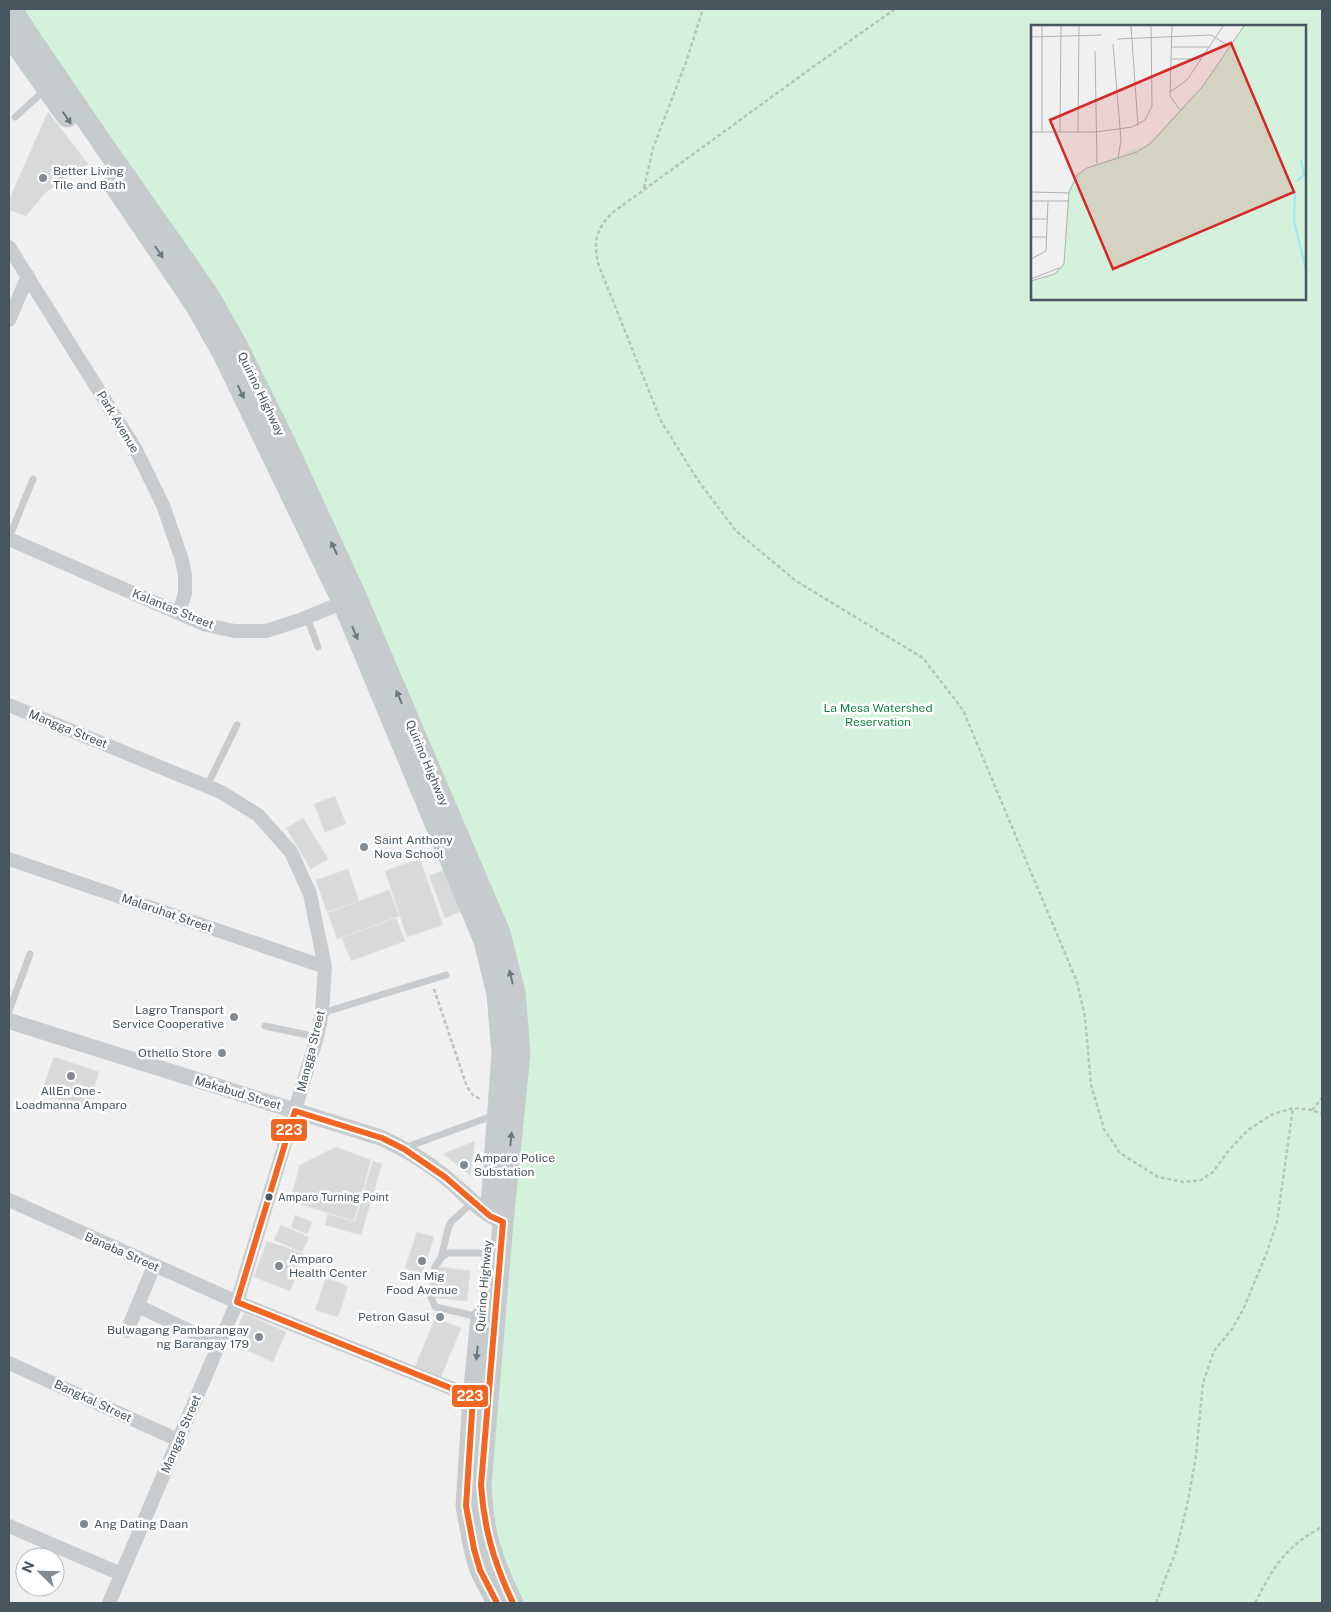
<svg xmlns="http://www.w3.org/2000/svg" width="1331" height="1612" viewBox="0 0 1331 1612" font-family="'Public Sans',sans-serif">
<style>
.green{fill:#d4f1dc;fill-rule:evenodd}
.building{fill:#d8d9d9;stroke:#e2e2e3}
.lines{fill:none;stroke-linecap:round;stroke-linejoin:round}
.path{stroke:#b7c5bf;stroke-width:2.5;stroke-dasharray:4 2.5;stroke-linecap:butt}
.service{stroke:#c9cccf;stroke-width:7}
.minor{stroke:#c9cccf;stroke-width:14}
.tertiary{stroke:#c9cccf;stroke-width:16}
.primary{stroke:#c6cbcd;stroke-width:21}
.bus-1-casing{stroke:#fff;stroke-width:10}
.bus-1{stroke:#f26522;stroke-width:6}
.oneway{fill:#6c787f}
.poi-dot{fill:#828b91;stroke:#fff;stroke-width:2}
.bus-dot{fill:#46555e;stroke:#fff;stroke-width:2}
.labels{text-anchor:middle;stroke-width:5;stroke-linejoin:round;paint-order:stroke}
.bus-label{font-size:11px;fill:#46555e;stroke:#fff;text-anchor:start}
.poi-label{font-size:12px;fill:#46555e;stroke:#fff;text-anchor:start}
.street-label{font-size:12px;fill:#46555e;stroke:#fff}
.park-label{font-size:12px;fill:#128440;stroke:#fff}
.inset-river{fill:none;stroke:#a6e8f1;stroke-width:2.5}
.inset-road{fill:none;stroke:#adb2b6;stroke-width:1}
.view{fill:#d62828;fill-opacity:0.15;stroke:#d62828;stroke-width:2.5}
.inset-edge{fill:none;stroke:#46555e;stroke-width:2.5}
.line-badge{stroke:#fff;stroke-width:2}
.badge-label{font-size:14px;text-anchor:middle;font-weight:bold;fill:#fff}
</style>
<rect width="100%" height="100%" fill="#f1f0f0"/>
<!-- green -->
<path class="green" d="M9,9H1322V1603H505L480,1544L510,1052L505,983L230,350ZM1032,26H1305V299H1032Z"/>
<!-- building -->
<path class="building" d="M48,112L88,164L46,192L26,216L9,210V200Z
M335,796L346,824L325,832L314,804Z
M303,818L328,859L311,869L286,828Z
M420,859L443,925L407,937L385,871Z
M348,869L359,901L327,912L316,880Z
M446,869L462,911L445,918L429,876Z
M389,890L399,916L337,939L328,913Z
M396,918L405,941L351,961L342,938Z
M54,1057L99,1072L87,1109L41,1093Z
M475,1141L470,1175L443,1154Z
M336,1147L371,1160L354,1221L290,1201L300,1165Z
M373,1161L382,1164L361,1235L325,1225L328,1214L355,1222Z
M295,1215L312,1222L307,1234L291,1227Z
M281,1225L309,1237L302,1252L274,1240Z
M417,1232L434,1237L422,1274L405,1268Z
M267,1241L304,1254L290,1291L254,1277Z
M432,1266L470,1271L467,1301L428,1297Z
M326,1278L348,1286L338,1317L315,1310Z
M244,1313L286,1332L273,1362L231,1343Z
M435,1318L461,1328L441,1377L415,1367Z"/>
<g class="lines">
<!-- path -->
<path class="path" d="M895,9L813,67L612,213C595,230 593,244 599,266L661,421L697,479L736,531L796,581L923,658L963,710L1077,982L1085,1017L1091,1085L1104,1129L1120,1153L1158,1177L1183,1182L1201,1180L1212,1173L1229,1150L1248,1130L1271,1115L1293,1108L1312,1110L1322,1114
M644,188L653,148L686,62L703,9
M434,989L467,1087L473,1095L480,1099
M1312,1110L1322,1098
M1156,1603L1176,1551L1188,1501L1196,1456L1203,1383L1214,1351L1232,1329L1243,1310L1267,1252L1277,1222L1293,1108
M1255,1603C1273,1567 1286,1546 1322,1527"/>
<!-- service -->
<path class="service" d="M15,117L45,90
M9,538L33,479
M307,617L318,647
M207,786L237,725
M9,1011L30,954
M322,1013L446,975
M265,1026L317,1037
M404,1148L495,1115
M441,1258L448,1229L451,1222L473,1202
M435,1267L441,1258L448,1253H498
M431,1297L435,1307L480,1317"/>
<!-- minor -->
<path class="minor" d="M9,247L136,450L163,505L182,560L185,575V593L179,613
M9,320L28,276
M9,539L206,625L235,631H266L300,620L349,600
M9,705L221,792L258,815L291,852L310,894L325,967L322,1013L317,1037L237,1302L109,1603
M9,859L325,967
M9,1200L237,1302L473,1397H481
M138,1306L219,1345
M127,1331L154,1266
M9,1363L178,1440
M9,1526L121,1574"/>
<!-- tertiary -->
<path class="tertiary" d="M9,1021L382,1138C405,1149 426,1161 445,1177C465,1193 480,1212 503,1222"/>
<!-- primary -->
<path class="primary" d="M12,9L27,33L107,150L188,265L211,299L238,347L285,442L356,596L500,933L515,993L520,1053L503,1222L481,1485C483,1532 492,1561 513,1603
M9,35L67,117
M114,185L196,306L223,354L343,603L484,941L497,994L502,1053L491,1205
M481,1317L473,1397L466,1506L474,1549L480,1570L497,1603"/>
<defs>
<path id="bus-1" d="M497,1603L480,1570L474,1549L466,1506L473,1397L237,1302L295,1111L382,1138L404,1149L445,1177L490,1216L503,1222L481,1485C484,1529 494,1563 513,1603"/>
</defs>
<!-- bus-1 casing -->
<use href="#bus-1" class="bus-1-casing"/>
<!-- bus-1 -->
<use href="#bus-1" class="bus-1"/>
</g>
<!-- one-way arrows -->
<defs><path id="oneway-solid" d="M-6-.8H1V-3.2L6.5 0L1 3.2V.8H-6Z" transform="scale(1.25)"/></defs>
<g class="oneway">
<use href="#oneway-solid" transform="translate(67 118) rotate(55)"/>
<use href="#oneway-solid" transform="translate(159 252) rotate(56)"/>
<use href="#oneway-solid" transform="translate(241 392) rotate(64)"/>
<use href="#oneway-solid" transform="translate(334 548) rotate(-115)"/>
<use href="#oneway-solid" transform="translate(355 633) rotate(67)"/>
<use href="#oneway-solid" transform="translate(399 697) rotate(-113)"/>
<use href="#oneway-solid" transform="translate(511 977) rotate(-104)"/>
<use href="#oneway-solid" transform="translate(511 1139) rotate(-84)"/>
<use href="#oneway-solid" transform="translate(477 1353) rotate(96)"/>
</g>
<!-- markers -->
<g class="poi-dot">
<circle cx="43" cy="178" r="5"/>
<circle cx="364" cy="847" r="5"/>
<circle cx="234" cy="1017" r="5"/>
<circle cx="222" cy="1053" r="5"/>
<circle cx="71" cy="1076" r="5"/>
<circle cx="464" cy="1165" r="5"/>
<circle cx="422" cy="1261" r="5"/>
<circle cx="279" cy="1266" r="5"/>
<circle cx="440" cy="1317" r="5"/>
<circle cx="259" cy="1337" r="5"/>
<circle cx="84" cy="1524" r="5"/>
</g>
<circle class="bus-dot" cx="269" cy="1197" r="4.5"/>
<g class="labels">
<!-- bus labels -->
<g class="bus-label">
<text x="278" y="1201">Amparo Turning Point</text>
</g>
<!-- poi labels -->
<g class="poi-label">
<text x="53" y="175">Better Living<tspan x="53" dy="14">Tile and Bath</tspan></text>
<text x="374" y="844">Saint Anthony<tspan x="374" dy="14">Nova School</tspan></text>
<text x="224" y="1014" text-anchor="end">Lagro Transport<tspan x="224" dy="14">Service Cooperative</tspan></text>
<text x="212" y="1057" text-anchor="end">Othello Store</text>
<text x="71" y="1095" text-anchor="middle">AllEn One -<tspan x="71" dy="14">Loadmanna Amparo</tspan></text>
<text x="474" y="1162">Amparo Police<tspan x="474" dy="14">Substation</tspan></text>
<text x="289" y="1263">Amparo<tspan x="289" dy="14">Health Center</tspan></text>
<text x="422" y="1280" text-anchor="middle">San Mig<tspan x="422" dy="14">Food Avenue</tspan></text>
<text x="430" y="1321" text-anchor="end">Petron Gasul</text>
<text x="249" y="1334" text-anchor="end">Bulwagang Pambarangay<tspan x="249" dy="14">ng Barangay 179</tspan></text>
<text x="94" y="1528">Ang Dating Daan</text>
</g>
<!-- street labels -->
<g class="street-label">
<text transform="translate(261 394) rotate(64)" y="4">Quirino Highway</text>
<text transform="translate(118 422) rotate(59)" y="4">Park Avenue</text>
<text transform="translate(173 609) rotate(22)" y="4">Kalantas Street</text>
<text transform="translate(68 729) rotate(22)" y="4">Mangga Street</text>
<text transform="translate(427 763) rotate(67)" y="4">Quirino Highway</text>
<text transform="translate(167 913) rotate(19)" y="4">Malaruhat Street</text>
<text transform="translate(311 1051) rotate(-76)" y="4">Mangga Street</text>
<text transform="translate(238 1093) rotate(17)" y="4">Makabud Street</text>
<text transform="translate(122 1252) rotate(24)" y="4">Banaba Street</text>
<text transform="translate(484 1286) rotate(-85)" y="4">Quirino Highway</text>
<text transform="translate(93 1401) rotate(25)" y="4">Bangkal Street</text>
<text transform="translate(181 1434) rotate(-67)" y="4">Mangga Street</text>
</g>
<!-- park labels -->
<g class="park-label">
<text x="878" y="712">La Mesa Watershed<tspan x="878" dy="14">Reservation</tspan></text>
</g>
</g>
<!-- overview -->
<g transform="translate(1031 25)">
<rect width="275" height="275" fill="#f1f0f0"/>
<path d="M212,1H275V274H0V256L23,248L32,239L37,168L42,154L47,148L118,118L171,61Z" fill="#d4f1dc"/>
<path class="inset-river" d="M266,156L273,150L270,135M264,165L263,197L275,244"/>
<path class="inset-road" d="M11,1V107M100,1L107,101M141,1L139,71L149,85M0,12L71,10M86,14L180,10L198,21M82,19L90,115L87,133M140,22H179M64,26L66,139M140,34H170M139,67L156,55L192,1M0,107H65L101,102L114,95L121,81L120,1M29,107L30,1M47,107L48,1M0,167L38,168M0,176H37M0,194H16M0,212H16M0,234L15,226L17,176M0,254L28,243M0,256L24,249L33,239L38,168L46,150L56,143L106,127L119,119L172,61L213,1"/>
<path class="view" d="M200,18L263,167L82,244L19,95Z"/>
<rect width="275" height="275" class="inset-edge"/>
</g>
<g class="line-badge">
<rect x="270" y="1118" width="38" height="24" rx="5" fill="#f26522"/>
<rect x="451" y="1384" width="38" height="24" rx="5" fill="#f26522"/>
</g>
<g class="badge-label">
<text x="289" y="1135">223</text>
<text x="470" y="1401">223</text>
</g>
<!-- border -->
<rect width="1331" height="1612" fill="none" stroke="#46555e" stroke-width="20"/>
<!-- north arrow -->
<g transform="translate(40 1572) rotate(293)"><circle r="24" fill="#ffffff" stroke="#b5bbbf"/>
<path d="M0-4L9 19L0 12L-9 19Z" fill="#828b91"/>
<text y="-8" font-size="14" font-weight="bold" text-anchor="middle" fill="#46555e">N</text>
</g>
</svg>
